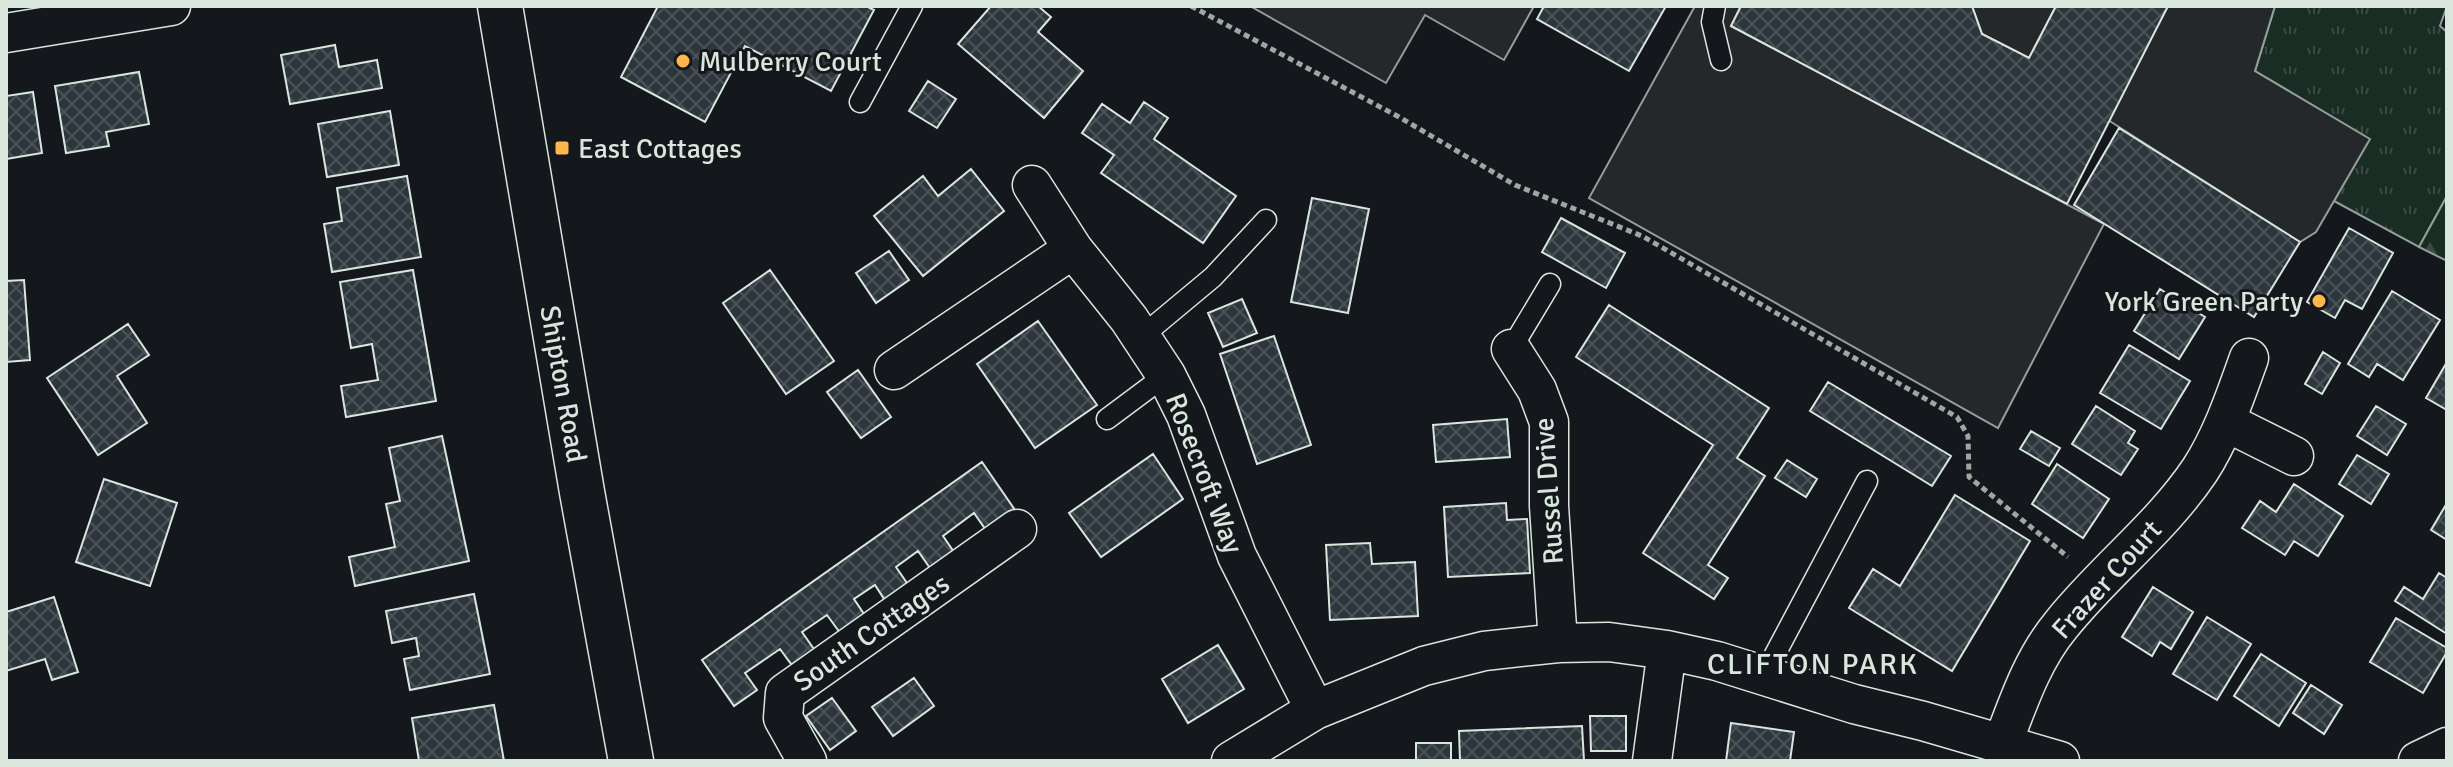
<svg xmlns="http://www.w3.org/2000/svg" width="2453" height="767" viewBox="0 0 2453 767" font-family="Signika,sans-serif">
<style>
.grass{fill:url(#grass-tufts);stroke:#939e99;stroke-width:2}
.forest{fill:url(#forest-firs);stroke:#939e99;stroke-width:2}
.parking{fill:#24282b;stroke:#939e99;stroke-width:2}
.building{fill:url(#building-cross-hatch);stroke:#d8e6dc;stroke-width:2}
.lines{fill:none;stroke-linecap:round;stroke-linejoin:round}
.lane-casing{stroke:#d8e6dc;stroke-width:23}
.street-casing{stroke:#d8e6dc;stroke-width:41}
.primary-casing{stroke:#d8e6dc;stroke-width:47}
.path{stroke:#9da8a2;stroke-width:5;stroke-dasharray:6 4;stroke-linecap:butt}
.lane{stroke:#14181c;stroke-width:20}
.street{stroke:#14181c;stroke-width:38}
.primary{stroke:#14181c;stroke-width:44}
.poi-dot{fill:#ffb74d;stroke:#14181c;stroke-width:3}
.labels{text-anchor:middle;stroke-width:6;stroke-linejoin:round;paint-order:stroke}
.poi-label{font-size:28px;fill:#d8e6dc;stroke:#14181c;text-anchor:start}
.street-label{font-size:28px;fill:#d8e6dc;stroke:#14181c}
.neighbourhood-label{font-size:30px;letter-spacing:2px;fill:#d8e6dc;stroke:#14181c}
</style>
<defs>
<pattern id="grass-tufts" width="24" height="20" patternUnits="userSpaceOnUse" patternTransform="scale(2)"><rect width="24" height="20" fill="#1a2d24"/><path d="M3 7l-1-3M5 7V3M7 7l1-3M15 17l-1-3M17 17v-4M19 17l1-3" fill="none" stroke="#3b4b43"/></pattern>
<pattern id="forest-firs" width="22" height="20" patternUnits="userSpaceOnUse" patternTransform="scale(2)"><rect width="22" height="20" fill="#1a2d24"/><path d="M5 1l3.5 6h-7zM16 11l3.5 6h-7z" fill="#3b4b43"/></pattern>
<pattern id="building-cross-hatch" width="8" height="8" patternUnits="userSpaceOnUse" patternTransform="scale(2)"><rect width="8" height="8" fill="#2c363c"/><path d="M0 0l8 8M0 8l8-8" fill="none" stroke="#4a5358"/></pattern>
</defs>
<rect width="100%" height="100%" fill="#14181c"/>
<!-- grass -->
<path class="grass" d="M2275,6H2447L2440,26L2447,32V196L2419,247L2334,201L2369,139L2255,71Z"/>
<!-- forest -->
<path class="forest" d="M2447,196V261L2419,247Z"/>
<!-- parking -->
<path class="parking" d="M1250,6H1534L1504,60L1425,15L1386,83Z
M1695,6H1741L1731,26L2104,224L1998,428L1589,198Z
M1972,6H2056L2029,58L1982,34Z
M2168,6H2275L2255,71L2370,139L2316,232L2300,242L2108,120Z"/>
<!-- building -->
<path class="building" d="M658,6H866L874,10L831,91L745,46L705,122L621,77Z
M991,6H1038L1051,17L1038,32L1083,71L1044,118L958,44Z
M1544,6H1666L1629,71L1537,19Z
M1741,6H1972L1982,34L2029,58L2056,6H2168L2067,204L1731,26Z
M335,45L339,67L377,60L382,88L290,104L281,55Z
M139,72L149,124L106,132L109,146L66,153L55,86Z
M928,81L956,99L937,128L909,111Z
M33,92L42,153L6,159V96Z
M1144,102L1168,118L1154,139L1236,196L1203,243L1101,173L1114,155L1082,133L1102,104L1130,123Z
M390,111L399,165L327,177L318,124Z
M2119,128L2300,242L2254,317L2074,205Z
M971,169L1004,211L923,276L874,216L923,176L938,196Z
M407,176L421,257L332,272L324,224L342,221L337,188Z
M1312,198L1369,209L1348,313L1291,302Z
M1561,218L1625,253L1606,288L1542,252Z
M2349,228L2393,253L2362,309L2345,300L2335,318L2307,302Z
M889,251L909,280L876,303L856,273Z
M413,270L436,401L346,417L341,386L378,380L372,344L351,348L340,282Z
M770,270L834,361L786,394L723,303Z
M24,280L30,360L6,362V281Z
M2160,289L2205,317L2179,359L2134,331Z
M2392,291L2440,320L2403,380L2377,364L2369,377L2348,364Z
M1242,299L1257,333L1223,347L1208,313Z
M1609,305L1769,408L1737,458L1765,476L1708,565L1728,578L1714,599L1643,553L1713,445L1576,357Z
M1038,321L1097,405L1035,448L977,364Z
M128,324L149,355L117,376L147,423L98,455L47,378Z
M1274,336L1311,445L1257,464L1220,354Z
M2129,345L2190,381L2161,429L2100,393Z
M2323,352L2340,363L2322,394L2305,384Z
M2447,362V410L2426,398Z
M858,370L891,417L861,438L827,392Z
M1828,382L1951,456L1932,486L1810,411Z
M2096,406L2135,431L2128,443L2138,449L2121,475L2072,444Z
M2376,406L2406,424L2387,455L2357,436Z
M1507,419L1510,457L1436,462L1433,425Z
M2031,431L2060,448L2049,466L2020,449Z
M442,436L469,561L355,586L349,557L395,547L386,504L400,501L389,448Z
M1153,454L1183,499L1101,557L1069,513Z
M2357,455L2389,474L2371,504L2339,484Z
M1787,460L1817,479L1806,497L1775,478Z
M982,462L1015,510L986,530L974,513L943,536L956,555L932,571L918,551L896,567L909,586L886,602L875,585L854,599L868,620L843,637L827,615L802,632L816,652L794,668L780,649L745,673L757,690L734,706L702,660Z
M2057,464L2109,499L2083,538L2032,504Z
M104,479L177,503L150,586L76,562Z
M2294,484L2343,516L2318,556L2294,541L2285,555L2242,528L2260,501L2276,512Z
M1955,495L2030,541L1952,671L1849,608L1873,569L1900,586Z
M1506,503L1507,520L1527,519L1530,573L1448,577L1444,507Z
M2447,503V540L2431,530Z
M1370,543L1372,564L1415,562L1418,616L1330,620L1326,545Z
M2439,573L2447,578V634L2395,601L2404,587L2423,599Z
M2153,587L2193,612L2171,649L2160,642L2152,656L2122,637Z
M474,594L490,674L410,690L404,659L419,656L416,638L392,643L386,611Z
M54,597L78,672L52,680L45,659L6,671V612Z
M2207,617L2251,644L2217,700L2173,674Z
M2396,618L2447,648V652L2423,693L2370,662Z
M1218,645L1244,689L1188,723L1162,679Z
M2261,654L2306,683L2279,726L2234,696Z
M914,678L934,706L893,736L872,707Z
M2311,685L2342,705L2324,734L2293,713Z
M832,698L856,731L830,750L806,716Z
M494,705L504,761H419L412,718Z
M1590,716H1626V751H1591Z
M1731,723L1794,732L1790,761H1726Z
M1582,726L1584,761H1460L1459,731Z
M1416,743H1451V761H1416Z"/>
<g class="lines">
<defs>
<path id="lane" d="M1715,6L1712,22L1721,60
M860,102L912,6
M1141,337L1213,277L1266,220
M1511,349L1550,284
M1107,419L1166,375
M1763,677L1867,481"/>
<path id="street" d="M6,33L171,6
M1032,185L1073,249L1129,319L1166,375L1186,415L1237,556L1315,710
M1511,349L1537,390L1549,422V506L1558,643
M894,370L1073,249
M2226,422L2294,456
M2002,745C2018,703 2032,660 2061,625C2104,571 2161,528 2200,470C2222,436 2235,397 2249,358
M807,761L783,718L785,693L1017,529
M1231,761L1315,710L1424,666L1484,651L1558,643L1609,642L1667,650L1717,661L1854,704L1923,721L2060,761
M1652,761L1667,650
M2418,761L2447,747"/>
<path id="primary" d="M500,6L582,492L631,761"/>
</defs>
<!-- lane casing -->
<use href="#lane" class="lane-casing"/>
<!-- street casing -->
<use href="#street" class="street-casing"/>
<!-- primary casing -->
<use href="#primary" class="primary-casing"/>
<!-- path -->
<path class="path" d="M1191,6L1399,117L1515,185L1642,236L1957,417L1968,436L1969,477L2068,557"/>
<!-- lane -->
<use href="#lane" class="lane"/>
<!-- street -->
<use href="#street" class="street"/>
<!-- primary -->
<use href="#primary" class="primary"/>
</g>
<!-- markers -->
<g class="poi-dot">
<circle cx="683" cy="61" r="8"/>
<rect x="554" y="140" width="16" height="16" rx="4"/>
<circle cx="2319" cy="301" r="8"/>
</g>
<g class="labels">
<!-- poi labels -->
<g class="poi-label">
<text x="699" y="71">Mulberry Court</text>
<text x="578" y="158">East Cottages</text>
<text x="2303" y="311" text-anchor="end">York Green Party</text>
</g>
<!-- street labels -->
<g class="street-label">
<text transform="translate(564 384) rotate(80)" y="10">Shipton Road</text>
<text transform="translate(1205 473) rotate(69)" y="10">Rosecroft Way</text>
<text transform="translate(1548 491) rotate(-94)" y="10">Russel Drive</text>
<text transform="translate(2106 579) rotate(-48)" y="10">Frazer Court</text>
<text transform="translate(871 632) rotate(-35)" y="10">South Cottages</text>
</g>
<!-- neighbourhood labels -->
<g class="neighbourhood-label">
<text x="1813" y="674">CLIFTON PARK</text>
</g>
</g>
<!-- border -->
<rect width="2453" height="767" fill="none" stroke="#d8e6dc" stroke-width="16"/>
</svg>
